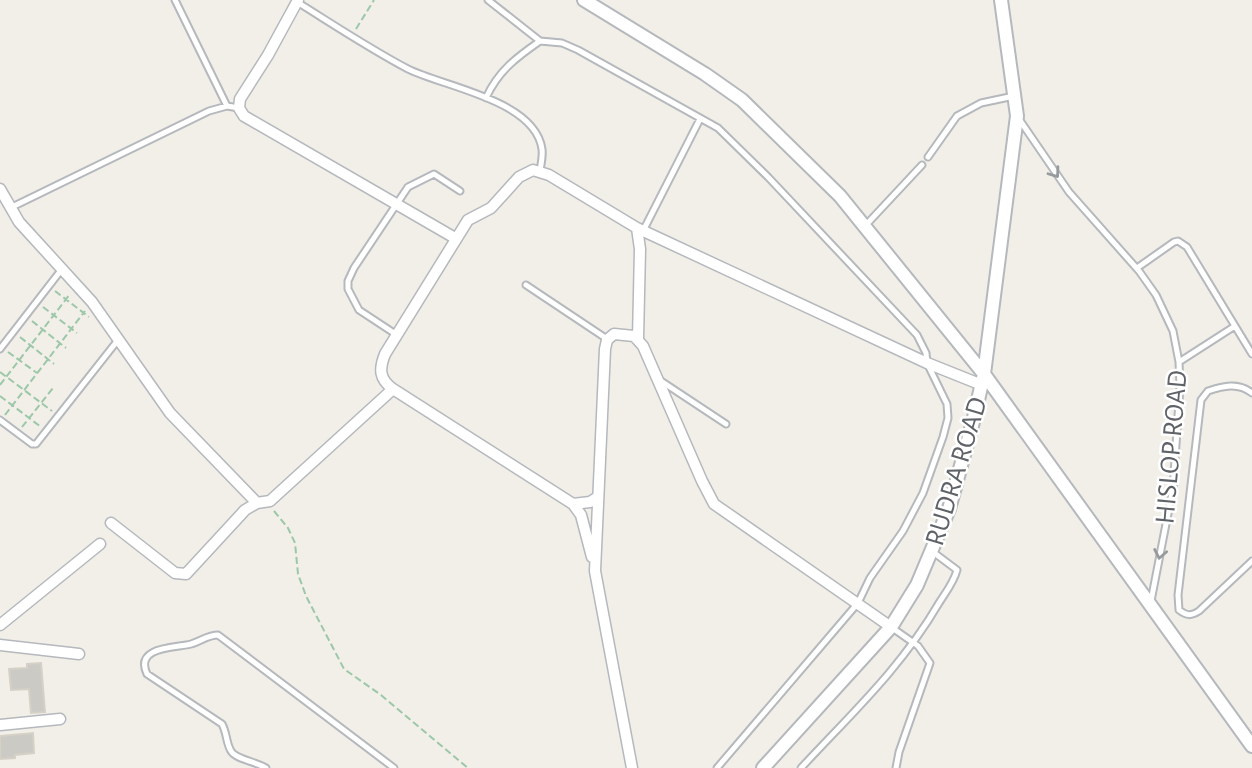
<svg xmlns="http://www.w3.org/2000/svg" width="1252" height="768" viewBox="0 0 1252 768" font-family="'Alegreya Sans',sans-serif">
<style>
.building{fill:#cccac5;stroke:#d6d1c6;stroke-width:2}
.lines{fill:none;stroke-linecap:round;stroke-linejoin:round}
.service-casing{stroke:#b5b8bc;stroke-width:9}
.minor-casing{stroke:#b5b8bc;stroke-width:13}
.tertiary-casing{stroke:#b5b8bc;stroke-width:16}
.path{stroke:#9cc7a9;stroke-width:2;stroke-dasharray:7 3.5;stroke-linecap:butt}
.service{stroke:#fff;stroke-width:5}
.minor{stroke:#fff;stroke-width:10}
.tertiary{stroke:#fff;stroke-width:12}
.oneway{stroke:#979a9d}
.labels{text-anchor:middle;stroke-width:5;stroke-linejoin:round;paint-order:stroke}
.street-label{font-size:28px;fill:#5f6368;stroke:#fff}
</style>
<rect width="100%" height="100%" fill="#f1efe8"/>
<!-- building -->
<path class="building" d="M41,663L45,712L31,713L29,689L11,690L9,669L27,668V664Z
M33,733L34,753L15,755V758L0,759V736Z"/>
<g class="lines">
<defs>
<path id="service" d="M175,0L227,106
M488,0L540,41L562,43L578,50L718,128L768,177L917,335L926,353L927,363L947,404L948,418L943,437L923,493L903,531L870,578L858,603L717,768
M297,2C334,25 370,49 408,69C444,87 535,100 542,149C543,156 541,164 540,171
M486,98C498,71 517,57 540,41
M1019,119L1069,192L1139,271L1156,295L1173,331L1179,362L1180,387L1173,488L1151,601
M928,157L957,116L981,103L1014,96
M10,208L209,111L227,106L239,108
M865,226L922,165
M643,231L700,119
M1137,268L1174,242L1178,241L1187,247L1252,354
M526,285L607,339
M397,335L359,310L348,289V281L354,268L408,187L434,174L460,191
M0,349L62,269
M1179,362L1235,326
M661,381L726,424
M1252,393C1238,382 1223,386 1208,391L1201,400L1178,595L1179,610C1187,616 1191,616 1199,611L1252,561
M0,420L32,444H36L118,340
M891,627L918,646L930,663L899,752L896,768
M266,768C257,762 235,759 231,751C226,743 227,733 222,724L147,674C134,646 176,648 191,644C201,641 208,635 218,635L394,768
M801,768C852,713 901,668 939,603C946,592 954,582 957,570L933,552"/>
<path id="minor" d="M298,0L268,55L240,99L239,108L244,116L455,238
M0,189L19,222L92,302L170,413L257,503
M637,228L640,249L638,339
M598,497L590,502L573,504L393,389C379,379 379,369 385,354L468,220L491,208L519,177L533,170L549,175L637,228L927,363L982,385
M573,504L581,515L592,557
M111,523L175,573L186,574L245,510L257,503L270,501L393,389
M0,625L100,544
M0,645L79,654
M0,725L60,719
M632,768L595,571L605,349L607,340L614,334L634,336L643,346L702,481L714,504L891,627"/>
<path id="tertiary" d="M584,0L705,74L742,100L840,196L984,374L1252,746
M763,768L891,627L917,585L949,509L973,422L984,374L1017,116L1001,0"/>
</defs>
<!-- service casing -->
<use href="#service" class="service-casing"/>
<!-- minor casing -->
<use href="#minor" class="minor-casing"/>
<!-- tertiary casing -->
<use href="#tertiary" class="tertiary-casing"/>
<!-- path -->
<path class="path" d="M356,29L374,0
M55,291L89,317
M43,307L77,333
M32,321L66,348
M20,337L54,364
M8,352L37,373
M0,372L52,411
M0,385L70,294
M0,396L41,427
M5,415L85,311
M22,427L53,388
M274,511L288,528L295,543L298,574L306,596L344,669L381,695L468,768"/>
<!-- service -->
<use href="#service" class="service"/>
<!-- minor -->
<use href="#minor" class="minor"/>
<!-- tertiary -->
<use href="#tertiary" class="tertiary"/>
</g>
<!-- one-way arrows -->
<defs><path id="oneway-chevron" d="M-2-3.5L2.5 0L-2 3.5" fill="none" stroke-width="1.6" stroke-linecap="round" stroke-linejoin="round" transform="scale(1.75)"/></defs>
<g class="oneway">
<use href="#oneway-chevron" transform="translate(1055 173) rotate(54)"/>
<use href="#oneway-chevron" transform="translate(1160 554) rotate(101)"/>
</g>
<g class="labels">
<!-- street labels -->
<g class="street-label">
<text transform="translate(1170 447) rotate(-85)" y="10">HISLOP ROAD</text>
<text transform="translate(955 471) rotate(-73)" y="10">RUDRA ROAD</text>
</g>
</g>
</svg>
